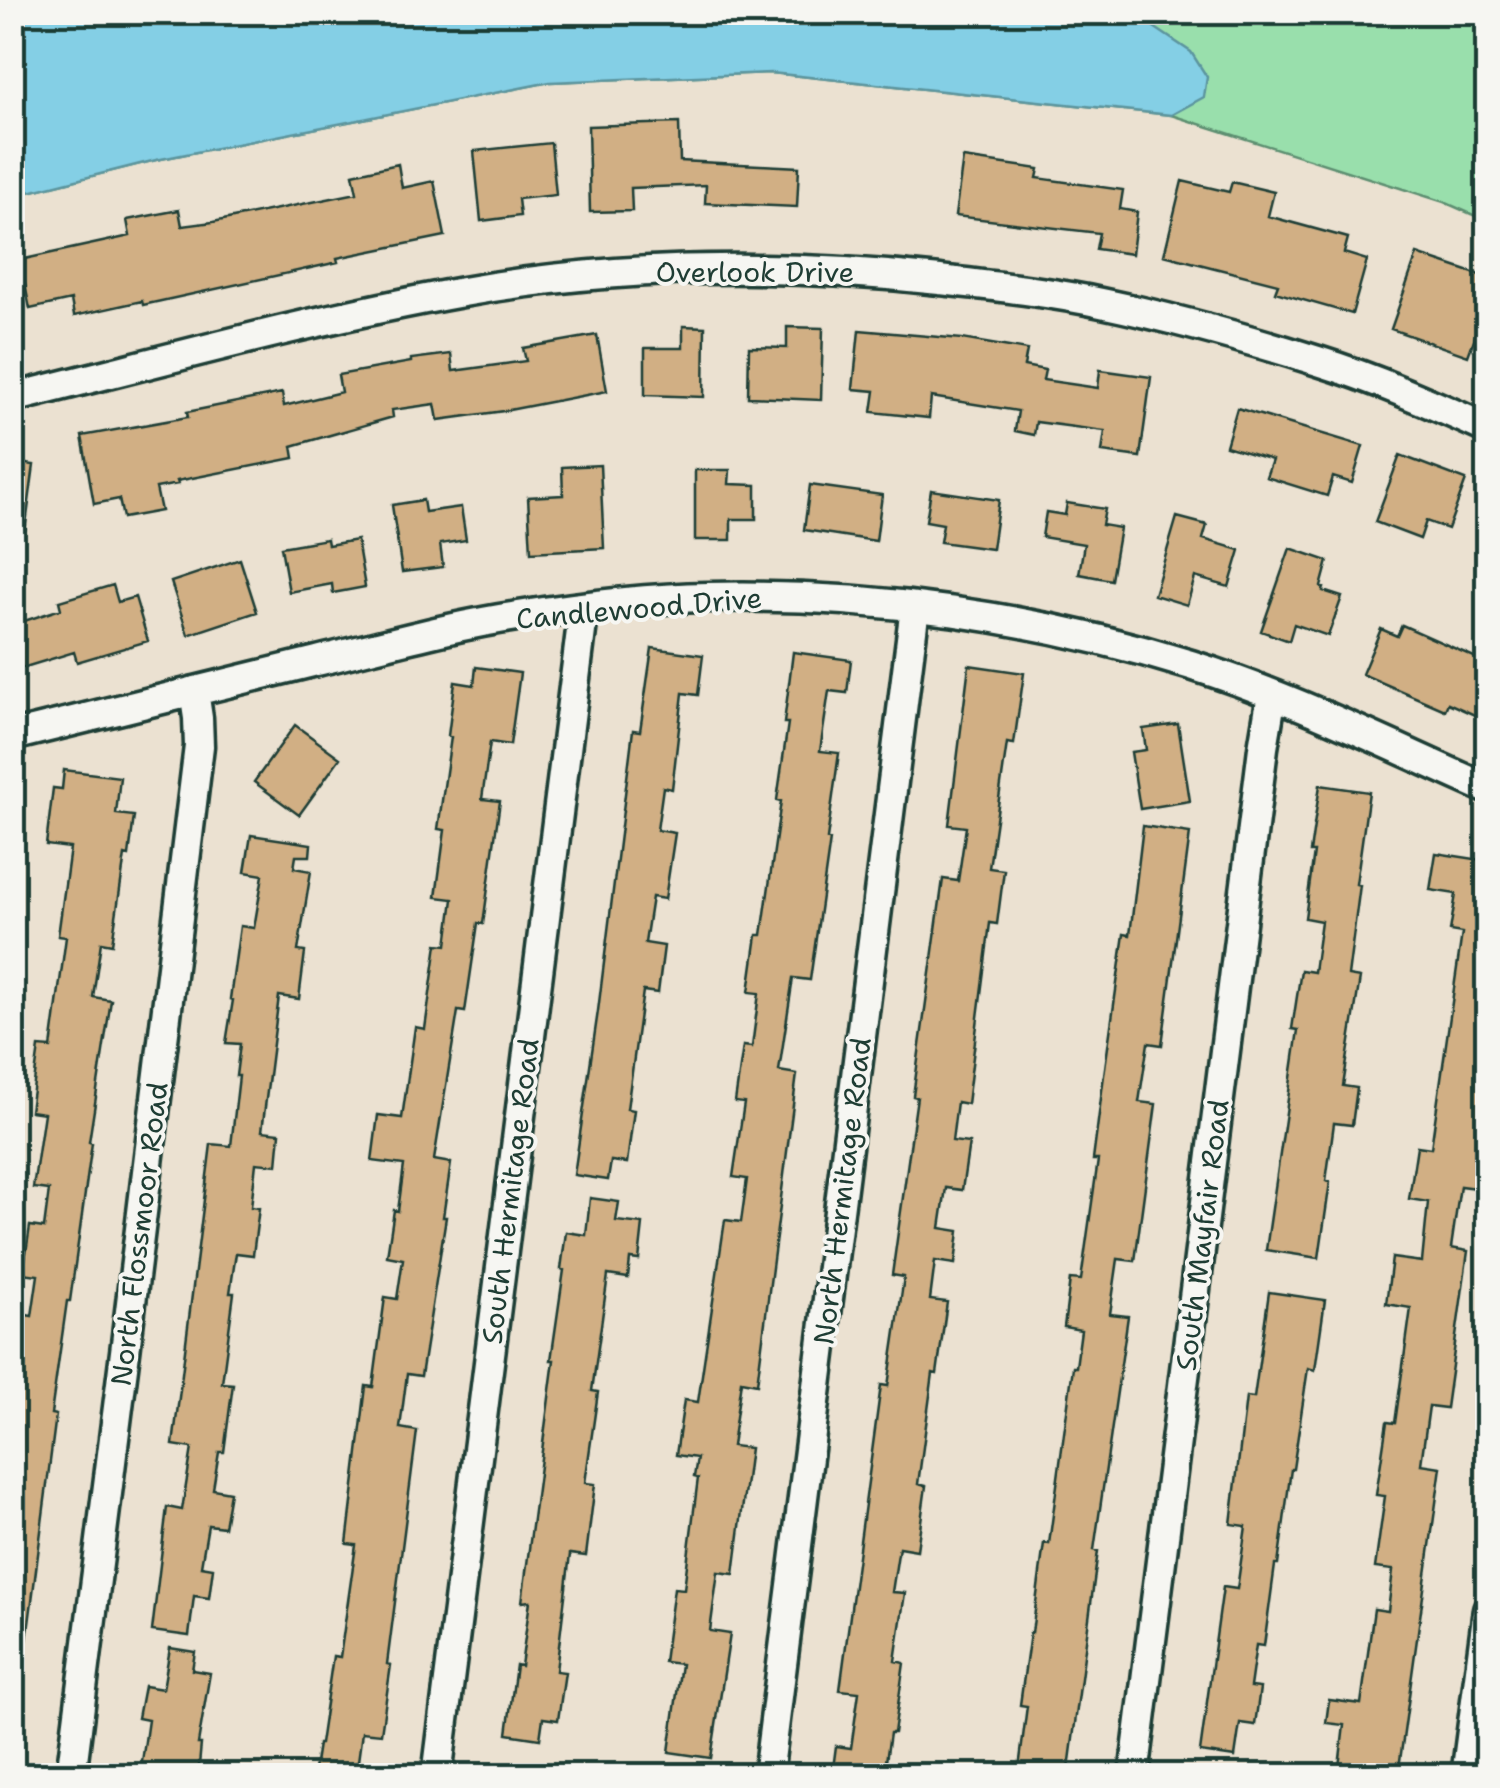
<svg xmlns="http://www.w3.org/2000/svg" width="1500" height="1788" viewBox="0 0 1500 1788" font-family="'Shantell Sans',sans-serif">
<style>
.green{fill:#99dfac;stroke:#5c8e70;stroke-width:2.5}
.water{fill:#84cfe5;stroke:#5c959e;stroke-width:2.5}
.building{fill:#d1af84;stroke:#1f3d34;stroke-width:2.5}
.lines{fill:none;stroke-linecap:round;stroke-linejoin:round}
.minor-casing{stroke:#1f3d34;stroke-width:35}
.minor{stroke:#f6f6f2;stroke-width:28}
.labels{text-anchor:middle;stroke-width:8;stroke-linejoin:round;paint-order:stroke}
.street-label{font-size:28px;fill:#1f3d34;stroke:#f6f6f2}
</style>
<rect width="100%" height="100%" fill="#ebe1d1"/>
<filter id="ink" filterUnits="userSpaceOnUse"><feTurbulence type="fractalNoise" baseFrequency=".01" numOctaves="2"/><feDisplacementMap in="SourceGraphic" scale="20" xChannelSelector="R" yChannelSelector="G"/><feConvolveMatrix kernelMatrix="1 2 1 2 8 2 1 2 1" color-interpolation-filters="sRGB"/></filter>
<g filter="url(#ink)">
<!-- green -->
<path class="green" d="M13,13H1487V221L1444,202L1171,115L771,73L550,82L156,160L13,196Z"/>
<!-- water -->
<path class="water" d="M13,12L1133,13L1191,52L1207,77L1204,97L1171,115L771,73L550,82L156,160L13,196Z"/>
<!-- building -->
<path class="building" d="M679,123L680,161L799,167L797,207L705,203L706,185L631,188L632,211L590,212L588,126Z
M551,143L556,195L518,199L520,216L481,221L474,151Z
M963,158L1039,169L1037,178L1123,190L1120,209L1137,212L1132,254L1096,249L1099,233L955,216Z
M398,164L402,188L434,181L445,236L337,258L338,262L143,305L142,301L74,316L71,300L30,309L20,260L130,236L127,220L179,210L182,226L213,222L357,193L353,174Z
M1182,181L1229,192L1232,182L1274,192L1268,216L1348,238L1344,253L1367,260L1352,314L1275,292L1278,284L1164,255Z
M1417,254L1488,278V301L1468,356L1391,329Z
M683,326L705,327L704,397L645,395V348H683Z
M787,327L823,328L821,400L748,397L749,347L787,348Z
M859,330L962,339L1027,350L1024,366L1045,370L1043,380L1098,388L1100,370L1151,377L1140,457L1102,452L1105,431L1036,422L1034,435L1015,431L1018,411L931,397L929,418L872,412L875,391L853,389Z
M597,335L607,391L504,411L438,420L435,404L392,410L393,417L292,446L294,458L177,481L178,484L156,488L161,511L123,518L119,499L94,504L82,436L188,417L187,412L282,393L284,406L341,392L338,375L411,362V359L451,354L453,371L526,361L523,348Z
M1237,408L1363,446L1352,483L1333,477L1327,496L1266,477L1272,460L1226,446Z
M1400,455L1466,480L1448,529L1426,521L1420,539L1375,522Z
M12,462L34,465L25,532L12,531Z
M600,465L604,548L531,552L528,497L563,495L562,467Z
M695,470H730L729,484L756,485V519H731V540H695Z
M810,485L882,495L876,541L804,530Z
M931,490L999,500L992,549L940,542L943,524L926,521Z
M423,500L425,512L461,507L466,540L440,544L443,567L402,572L392,505Z
M1067,503L1105,509L1102,525L1120,528L1111,580L1079,574L1084,544L1042,537L1046,512L1065,515Z
M1177,517L1207,525L1203,539L1240,550L1229,587L1195,577L1187,605L1154,595Z
M327,539L328,545L357,540L365,587L333,593L332,584L289,592L281,547Z
M1290,548L1328,561L1321,587L1324,588L1323,591L1342,597L1328,636L1294,624L1289,641L1261,631Z
M240,559L257,612L188,635L171,582Z
M113,585L118,602L135,597L148,641L77,662L74,652L12,671V625L61,609L59,601Z
M1402,625L1488,663V721L1448,703L1445,710L1362,674L1381,629L1397,636Z
M652,648L703,655L698,695L683,693L672,789L663,787L657,830L675,833L665,899L652,897L645,943L664,946L658,993L643,991L627,1109L634,1110L627,1163L611,1161L608,1180L574,1175L598,1011L633,730L640,731Z
M793,652L851,660L847,693L829,691L820,751L839,753L827,839L830,840L810,980L793,978L779,1071L797,1074L757,1384L741,1381L732,1446L750,1448L734,1574L718,1572L710,1631L730,1634L711,1758L669,1752L681,1664L664,1662L674,1588L684,1589L698,1478L694,1477L697,1458L676,1455L684,1400L698,1402L725,1220L741,1222L747,1179L733,1177L744,1103L735,1102L743,1046L752,1047L759,993L749,992L757,935H762L781,801L777,800L788,723H784Z
M969,665L1024,673L1014,744L1007,743L989,868L1004,870L997,924L990,923L967,1104L957,1102L952,1141L969,1143L962,1190L946,1188L940,1228L959,1231L955,1264L935,1261L930,1300L947,1302L937,1374L933,1373L918,1484L926,1486L917,1550L899,1547L892,1592L905,1593L895,1661L904,1663L894,1733H890L884,1776H832L836,1746L851,1748L859,1692L840,1690L881,1385L888,1386L904,1277L892,1275L917,1097L913,1096L943,879L958,881L966,827L949,825Z
M476,667L520,673L510,745L490,742L482,799L500,801L483,924L478,923L465,1012L458,1011L434,1160L451,1163L443,1217H446L421,1376L407,1374L400,1428L417,1431L387,1664L391,1665L381,1734L362,1732L356,1776H313L318,1744H320L333,1656L340,1657L356,1545L347,1544L366,1386L373,1387L385,1297L397,1299L403,1259L387,1256L394,1210L398,1211L404,1165L372,1161L378,1115L402,1118L415,1027L425,1029L437,944L447,945L453,899L436,897L445,830L438,829L451,737L448,736L455,682L474,685Z
M1178,724L1190,801L1140,809L1131,752L1146,750L1143,729Z
M295,725L340,758L299,815L254,782Z
M64,770L120,777L116,814L134,816L129,856L125,855L112,944L101,942L93,997L111,1000L89,1142L92,1143L70,1301H67L51,1414L56,1415L25,1655L12,1654V1371L20,1314L32,1316L38,1275L23,1273L30,1226L44,1228L49,1190L33,1188L44,1113L30,1111L39,1047L51,1048L66,937L58,936L70,848L46,845L53,788L62,789Z
M1320,785L1369,792L1356,884L1360,885L1348,976L1360,978L1343,1086L1357,1088L1352,1125L1334,1123L1326,1181L1330,1182L1319,1258L1266,1250L1298,1030L1292,1029L1301,970L1314,972L1321,921L1305,918L1314,852H1310Z
M1143,826L1190,833L1162,1045L1148,1043L1139,1102L1156,1104L1135,1261L1118,1259L1110,1314L1128,1316L1094,1550L1098,1551L1068,1776H1018L1027,1706L1020,1705L1030,1633H1032L1044,1543L1049,1544L1073,1367H1076L1081,1330L1064,1327L1070,1279L1081,1280L1098,1160H1093L1104,1075L1124,934L1130,935Z
M251,835L311,844L310,856H296L294,868L311,871L298,951L305,952L299,999L279,996L262,1131L280,1133L277,1165L256,1163L251,1207L259,1208L253,1255L236,1253L230,1293H234L222,1383L233,1384L224,1452H219L213,1489L230,1492L224,1527L208,1525L201,1566L213,1568L209,1598L194,1596L189,1636L152,1631L167,1507L182,1510L192,1448L173,1445L211,1144L231,1146L239,1076H236L240,1044L226,1043L233,1000L230,999L240,926L254,928L263,875L245,872Z
M1436,853L1488,861V1083L1477,1155H1480L1476,1188L1460,1186L1451,1248L1468,1251L1446,1408L1429,1406L1421,1464L1441,1467L1398,1775L1339,1767L1344,1725L1326,1723L1329,1700L1361,1704L1374,1609L1388,1611L1393,1570L1375,1568L1385,1496L1376,1495L1387,1422L1395,1423L1411,1308L1386,1304L1392,1258L1422,1262L1428,1202L1409,1199L1417,1146L1431,1148L1462,933L1450,931L1456,894L1430,890Z
M590,1198L619,1202L616,1221L643,1224L639,1260L630,1259L628,1278L608,1275L592,1391L598,1392L585,1483L595,1484L586,1556L570,1554L556,1671L565,1672L558,1720L543,1718L540,1739L507,1734L516,1665L521,1666L530,1601L522,1602L554,1360H551L564,1270L561,1269L566,1232L586,1235Z
M1269,1292L1325,1300L1315,1370L1308,1368L1293,1469H1291L1278,1565H1275L1264,1646L1256,1645L1250,1687L1260,1688L1255,1725L1240,1723L1235,1757L1200,1752L1223,1587L1237,1589L1246,1526L1231,1524L1246,1397L1254,1398Z
M170,1648L195,1652L192,1670L210,1673L198,1744H201L198,1776H140L148,1720L138,1718L144,1686L163,1689Z"/>
<g class="lines">
<defs>
<path id="minor" d="M12,398C162,361 312,319 463,292C621,264 781,263 940,280C995,286 1051,292 1106,304C1177,319 1248,339 1318,361C1376,379 1432,404 1488,429
M12,736C114,711 215,686 317,661C384,645 450,626 518,616C581,606 645,598 708,597C870,593 1037,617 1191,665C1293,697 1390,746 1488,789
M71,1776L125,1352L199,746L198,718L194,691
M437,1776L584,607
M768,1776L915,607
M1134,1776L1263,748L1272,694
M1466,1776L1488,1609"/>
</defs>
<!-- minor casing -->
<use href="#minor" class="minor-casing"/>
<!-- minor -->
<use href="#minor" class="minor"/>
</g>
</g>
<g class="labels">
<!-- street labels -->
<g class="street-label">
<text x="755" y="282">Overlook Drive</text>
<text transform="translate(639 608) rotate(-5)" y="10">Candlewood Drive</text>
<text transform="translate(510 1191) rotate(-83)" y="10">South Hermitage Road</text>
<text transform="translate(842 1191) rotate(-83)" y="10">North Hermitage Road</text>
<text transform="translate(139 1234) rotate(-83)" y="10">North Flossmoor Road</text>
<text transform="translate(1202 1235) rotate(-83)" y="10">South Mayfair Road</text>
</g>
</g>
<!-- margin -->
<rect width="1500" height="1788" fill="none" stroke="#f6f6f2" stroke-width="50"/>
<rect x="25" y="25" width="1450" height="1738" fill="none" stroke="#1f3d34" stroke-width="4" filter="url(#ink)"/>
</svg>
